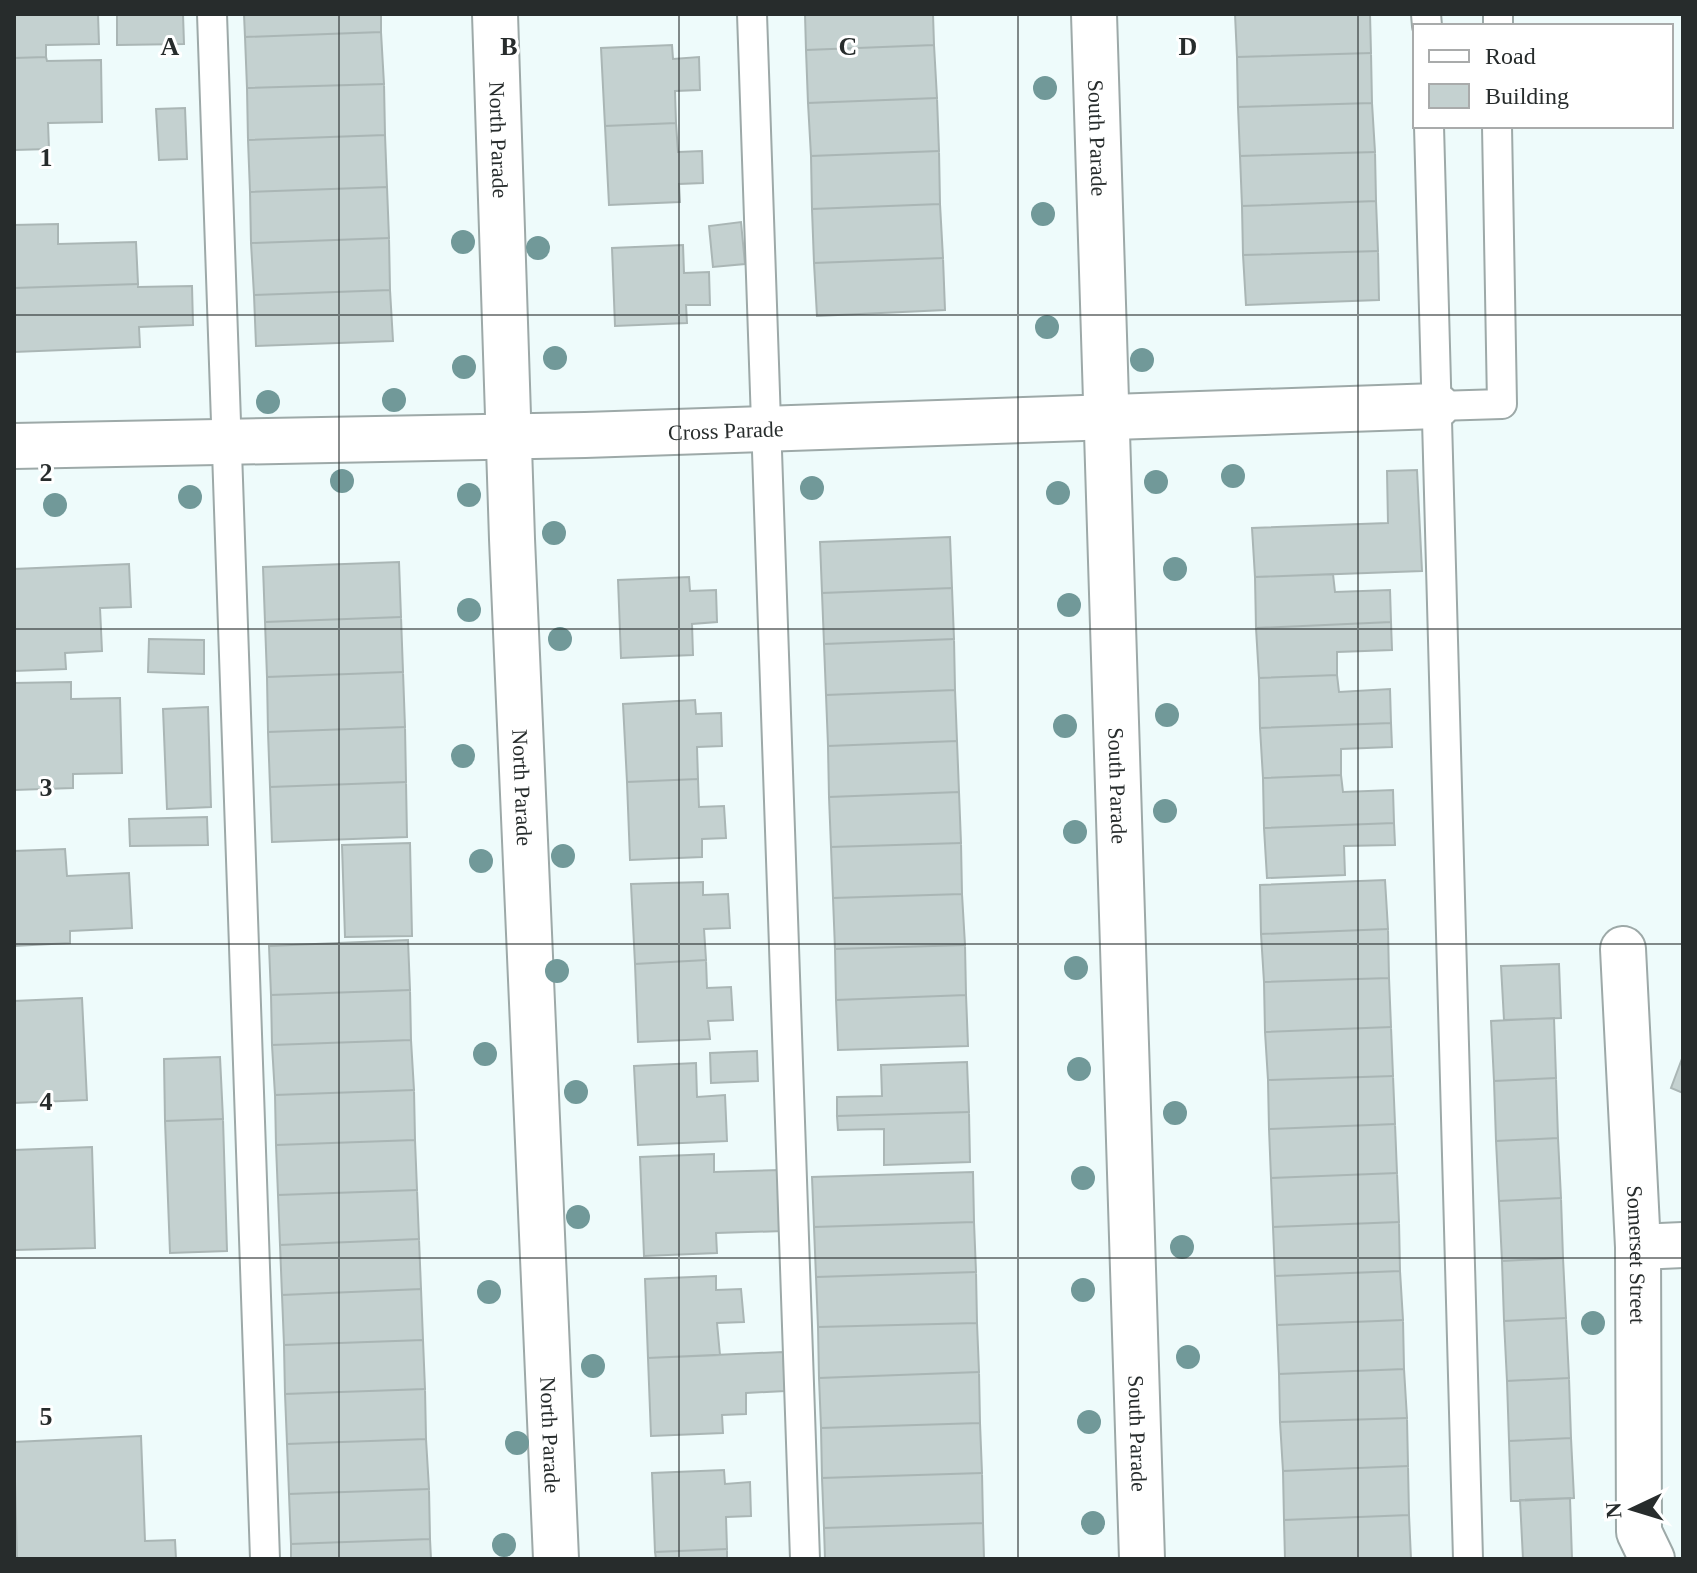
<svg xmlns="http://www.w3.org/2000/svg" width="1697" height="1573" viewBox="0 0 1697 1573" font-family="'Times New Roman',serif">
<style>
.building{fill:#c4d1d0;stroke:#aab6b5;stroke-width:2}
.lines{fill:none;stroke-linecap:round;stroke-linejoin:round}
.service-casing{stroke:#9da9a8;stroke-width:32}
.minor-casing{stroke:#9da9a8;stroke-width:48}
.service{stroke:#fff;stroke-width:28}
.minor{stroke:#fff;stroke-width:44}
.tree{fill:#719999}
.grid{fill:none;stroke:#272c2c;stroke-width:2;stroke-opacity:0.55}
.labels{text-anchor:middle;stroke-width:6;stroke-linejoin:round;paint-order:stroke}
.street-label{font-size:22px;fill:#272c2c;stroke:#fff}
.grid-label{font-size:26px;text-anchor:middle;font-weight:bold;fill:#272c2c;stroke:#fff;stroke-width:6;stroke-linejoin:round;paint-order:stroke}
</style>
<rect width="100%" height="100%" fill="#eefbfb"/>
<!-- building -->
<path class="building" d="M14,14H98L99,44L46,45V57L14,58Z
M117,14H183L184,44L117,45Z
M244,14H381V32L245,37Z
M805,14H933L934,45L806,50Z
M1235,14H1370L1371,53L1237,57Z
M381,32L384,84L247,88L245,37Z
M672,45L673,59L699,57L700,90L675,91L676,123L605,126L601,48Z
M934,45L937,98L808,103L806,50Z
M1371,53L1372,103L1238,107L1237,57Z
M46,57L47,61L101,60L102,122L48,123L49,149L14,150V58Z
M384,84L385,135L248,140L247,88Z
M937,98L939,151L811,156L808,103Z
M1372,103L1375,152L1240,156L1238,107Z
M185,108L187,159L159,160L156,109Z
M676,123L678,152L702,151L703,183L679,184L680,202L609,205L605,126Z
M385,135L387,187L250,192L248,140Z
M939,151L940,204L812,209L811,156Z
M1375,152L1376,201L1242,206L1240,156Z
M387,187L389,238L251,243L250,192Z
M1376,201L1378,251L1243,255L1242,206Z
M940,204L943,258L814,263L812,209Z
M741,222L745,264L713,267L709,226Z
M58,224V244L136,242L138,284L14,288V225Z
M389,238L390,290L254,295L251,243Z
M683,245L684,273L709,272L710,305H686L687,323L615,326L612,248Z
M1378,251L1379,300L1246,305L1243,255Z
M943,258L945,310L817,316L814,263Z
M138,284V287L192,286L193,325L139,327L140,347L14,352V288Z
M390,290L393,341L256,346L254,295Z
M1417,470L1422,571L1255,577L1252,528L1388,523L1387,471Z
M950,537L952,588L822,593L820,542Z
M399,562L401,617L265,622L263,567Z
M129,564L131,607L100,608L102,651L65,653L66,669L14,671V569Z
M1333,574L1335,592L1390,590L1391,622L1256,628L1255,577Z
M689,577L690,591L716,590L717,622L692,624L693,655L621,658L618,580Z
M952,588L954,639L824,644L822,593Z
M401,617L403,672L267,677L265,622Z
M1391,622L1392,650L1337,652V675L1259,678L1256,628Z
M149,639L204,640V674L148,672Z
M954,639L955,690L826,695L824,644Z
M403,672L405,727L268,732L267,677Z
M1337,675L1339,692L1390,689L1391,723L1260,728L1259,678Z
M71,682V699L120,698L122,773L73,774V788L14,790V683Z
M955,690L957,741L828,746L826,695Z
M695,700L696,714L721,713L722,746L697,747L698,779L627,782L623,704Z
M208,707L211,807L167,809L163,709Z
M1391,723L1392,747L1341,749V775L1263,778L1260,728Z
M405,727L406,782L270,787L268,732Z
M957,741L959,792L829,797L828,746Z
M1341,775L1343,792L1393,790L1394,823L1264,828L1263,778Z
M698,779L699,807L724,806L726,838L702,839V857L630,860L627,782Z
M406,782L407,837L272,842L270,787Z
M959,792L961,843L831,847L829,797Z
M207,817L208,845L130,846L129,819Z
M1394,823L1395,845L1344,846L1345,875L1267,878L1264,828Z
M410,843L412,936L345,937L342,845Z
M961,843L962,894L833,898L831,847Z
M65,849L67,876L129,873L132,928L70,931V943L14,946V851Z
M1385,880L1388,929L1261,934L1260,885Z
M703,882V895L728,894L730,928L704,929L706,960L635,964L631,884Z
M962,894L965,945L835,949L833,898Z
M1388,929L1389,978L1264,982L1261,934Z
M408,940L410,990L271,995L269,946Z
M965,945L966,995L836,1000L835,949Z
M706,960L707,988L731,987L733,1020L708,1021L710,1039L638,1042L635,964Z
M1559,964L1561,1018L1504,1020L1501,966Z
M1389,978L1391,1027L1265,1032L1264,982Z
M410,990L411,1040L272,1045L271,995Z
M966,995L968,1046L838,1050L836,1000Z
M82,998L87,1100L14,1103V1001Z
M1554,1018L1556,1078L1494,1081L1491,1021Z
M1391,1027L1393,1076L1268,1080L1265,1032Z
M411,1040L414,1090L275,1095L272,1045Z
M757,1051L758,1081L711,1083L710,1053Z
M1683,1056V1093L1671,1088Z
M220,1057L223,1119L165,1121L164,1059Z
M967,1062L969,1112L837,1116V1097L882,1096L881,1065Z
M696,1063L697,1097L725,1095L727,1141L638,1145L634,1066Z
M1393,1076L1395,1124L1269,1129L1268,1080Z
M1556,1078L1558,1138L1496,1141L1494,1081Z
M414,1090L415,1140L276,1145L275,1095Z
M969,1112L970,1162L884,1165V1129L838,1130L837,1116Z
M223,1119L227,1251L170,1253L165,1121Z
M1395,1124L1397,1173L1271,1178L1269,1129Z
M1558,1138L1561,1198L1499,1201L1496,1141Z
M415,1140L417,1190L278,1195L276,1145Z
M92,1147L95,1248L14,1250V1150Z
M714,1154V1172L780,1170L783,1231L716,1233L717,1253L644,1256L640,1157Z
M973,1172L974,1222L814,1227L812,1177Z
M1397,1173L1399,1222L1273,1227L1271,1178Z
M417,1190L419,1239L280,1245L278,1195Z
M1561,1198L1563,1258L1502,1261L1499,1201Z
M974,1222L976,1272L816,1277L814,1227Z
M1399,1222L1400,1271L1275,1276L1273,1227Z
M419,1239L421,1289L282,1295L280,1245Z
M1563,1258L1566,1318L1504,1321L1502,1261Z
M1400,1271L1403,1320L1277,1325L1275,1276Z
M976,1272L977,1323L818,1327L816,1277Z
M716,1276V1290L741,1289L744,1322L717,1323L720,1355L648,1358L645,1279Z
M421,1289L423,1340L284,1345L282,1295Z
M1566,1318L1569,1378L1507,1381L1504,1321Z
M1403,1320L1404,1369L1279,1374L1277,1325Z
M977,1323L979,1372L819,1378L818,1327Z
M423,1340L425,1389L285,1394L284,1345Z
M783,1352L785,1391L746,1393V1414L722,1415L723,1433L651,1436L648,1358Z
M1404,1369L1407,1418L1280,1422L1279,1374Z
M979,1372L980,1423L821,1428L819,1378Z
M1569,1378L1571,1438L1509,1441L1507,1381Z
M425,1389L426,1439L287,1444L285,1394Z
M1407,1418L1408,1466L1283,1471L1280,1422Z
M980,1423L982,1473L822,1478L821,1428Z
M141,1436L145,1541L175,1540L176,1559H17L14,1442Z
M1571,1438L1574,1498L1511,1501L1509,1441Z
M426,1439L429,1489L289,1494L287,1444Z
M1408,1466L1409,1515L1284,1520L1283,1471Z
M724,1470L725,1484L750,1482L751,1516L726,1517L727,1549L655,1552L652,1473Z
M982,1473L983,1523L824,1528L822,1478Z
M429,1489L430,1539L291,1544L289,1494Z
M1570,1498L1572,1559H1523L1520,1500Z
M1409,1515L1411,1559H1285L1284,1520Z
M983,1523L984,1559H825L824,1528Z
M430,1539L431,1559H291V1544Z
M727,1549V1559H656L655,1552Z"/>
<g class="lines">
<defs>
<path id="service" d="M212,14L265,1559
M752,14L805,1559
M1426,14L1427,26
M1498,26V14
M1429,126L1468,1559
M1437,406L1502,404L1497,126"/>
<g id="minor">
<path id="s1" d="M495,14L512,539L556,1559"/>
<path id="s2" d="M1094,14L1142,1559"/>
<path id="s3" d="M14,446L585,435L1437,406"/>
<path id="s4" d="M1623,949L1638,1247L1639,1532L1652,1559"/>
<path d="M1638,1247L1683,1245"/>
</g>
</defs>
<!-- service casing -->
<use href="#service" class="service-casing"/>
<!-- minor casing -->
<use href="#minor" class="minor-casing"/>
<!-- service -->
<use href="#service" class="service"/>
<!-- minor -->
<use href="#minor" class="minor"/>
</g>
<!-- trees -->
<g class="tree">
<circle cx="1045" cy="88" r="12"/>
<circle cx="1043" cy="214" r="12"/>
<circle cx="463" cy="242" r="12"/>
<circle cx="538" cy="248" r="12"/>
<circle cx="1047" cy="327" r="12"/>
<circle cx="555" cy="358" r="12"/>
<circle cx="1142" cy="360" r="12"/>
<circle cx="464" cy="367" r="12"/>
<circle cx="394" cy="400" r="12"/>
<circle cx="268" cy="402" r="12"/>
<circle cx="1233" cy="476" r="12"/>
<circle cx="342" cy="481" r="12"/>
<circle cx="1156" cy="482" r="12"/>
<circle cx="812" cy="488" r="12"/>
<circle cx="1058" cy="493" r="12"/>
<circle cx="469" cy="495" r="12"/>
<circle cx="190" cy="497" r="12"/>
<circle cx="55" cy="505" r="12"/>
<circle cx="554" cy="533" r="12"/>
<circle cx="1175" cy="569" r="12"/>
<circle cx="1069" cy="605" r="12"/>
<circle cx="469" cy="610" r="12"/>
<circle cx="560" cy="639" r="12"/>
<circle cx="1167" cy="715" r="12"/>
<circle cx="1065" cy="726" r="12"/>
<circle cx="463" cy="756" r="12"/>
<circle cx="1165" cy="811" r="12"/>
<circle cx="1075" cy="832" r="12"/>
<circle cx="563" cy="856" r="12"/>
<circle cx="481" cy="861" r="12"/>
<circle cx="1076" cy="968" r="12"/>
<circle cx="557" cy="971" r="12"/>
<circle cx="485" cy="1054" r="12"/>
<circle cx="1079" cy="1069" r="12"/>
<circle cx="576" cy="1092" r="12"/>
<circle cx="1175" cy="1113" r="12"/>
<circle cx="1083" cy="1178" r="12"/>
<circle cx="578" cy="1217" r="12"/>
<circle cx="1182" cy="1247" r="12"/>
<circle cx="1083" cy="1290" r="12"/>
<circle cx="489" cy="1292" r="12"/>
<circle cx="1593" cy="1323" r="12"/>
<circle cx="1188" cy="1357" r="12"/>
<circle cx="593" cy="1366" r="12"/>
<circle cx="1089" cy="1422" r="12"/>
<circle cx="517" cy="1443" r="12"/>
<circle cx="1093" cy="1523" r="12"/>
<circle cx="504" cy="1545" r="12"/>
</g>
<!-- grid -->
<path class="grid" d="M339,14V1559M679,14V1559M1018,14V1559M1358,14V1559M14,315H1683M14,629H1683M14,944H1683M14,1258H1683"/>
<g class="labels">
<!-- street labels -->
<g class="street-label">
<text dy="8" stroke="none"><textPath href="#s1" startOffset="126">North Parade</textPath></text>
<text dy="8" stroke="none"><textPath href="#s2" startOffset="124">South Parade</textPath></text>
<text dy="8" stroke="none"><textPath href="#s3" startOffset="712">Cross Parade</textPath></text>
<text dy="8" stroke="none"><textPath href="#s1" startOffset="774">North Parade</textPath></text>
<text dy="8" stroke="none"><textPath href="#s2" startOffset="772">South Parade</textPath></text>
<text dy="8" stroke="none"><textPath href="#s4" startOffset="306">Somerset Street</textPath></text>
<text dy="8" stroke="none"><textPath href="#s1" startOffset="1422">North Parade</textPath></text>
<text dy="8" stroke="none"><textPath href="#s2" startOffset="1420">South Parade</textPath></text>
</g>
</g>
<g class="grid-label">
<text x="170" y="55">A</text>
<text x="509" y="55">B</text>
<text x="848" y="55">C</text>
<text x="1188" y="55">D</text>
<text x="46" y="166">1</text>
<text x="46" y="481">2</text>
<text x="46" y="796">3</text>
<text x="46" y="1110">4</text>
<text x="46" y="1425">5</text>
</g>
<!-- border -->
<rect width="1697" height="1573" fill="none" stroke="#272c2c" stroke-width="32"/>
<!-- legend -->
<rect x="1413" y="24" width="260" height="104" fill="#ffffff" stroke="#a9abab" stroke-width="2"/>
<rect x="1429" y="50" width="40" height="12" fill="#ffffff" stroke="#a9abab" stroke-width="2"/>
<text x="1485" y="64" font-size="24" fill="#272c2c">Road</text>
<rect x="1429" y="84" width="40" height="24" fill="#c4d1d0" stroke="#a9abab" stroke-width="2"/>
<text x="1485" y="104" font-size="24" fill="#272c2c">Building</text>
<!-- north arrow -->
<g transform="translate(1633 1509) rotate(266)" stroke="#ffffff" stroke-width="6" paint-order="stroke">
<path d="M0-6L14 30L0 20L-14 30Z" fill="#272c2c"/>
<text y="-12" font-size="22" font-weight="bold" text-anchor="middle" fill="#272c2c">N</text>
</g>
</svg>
